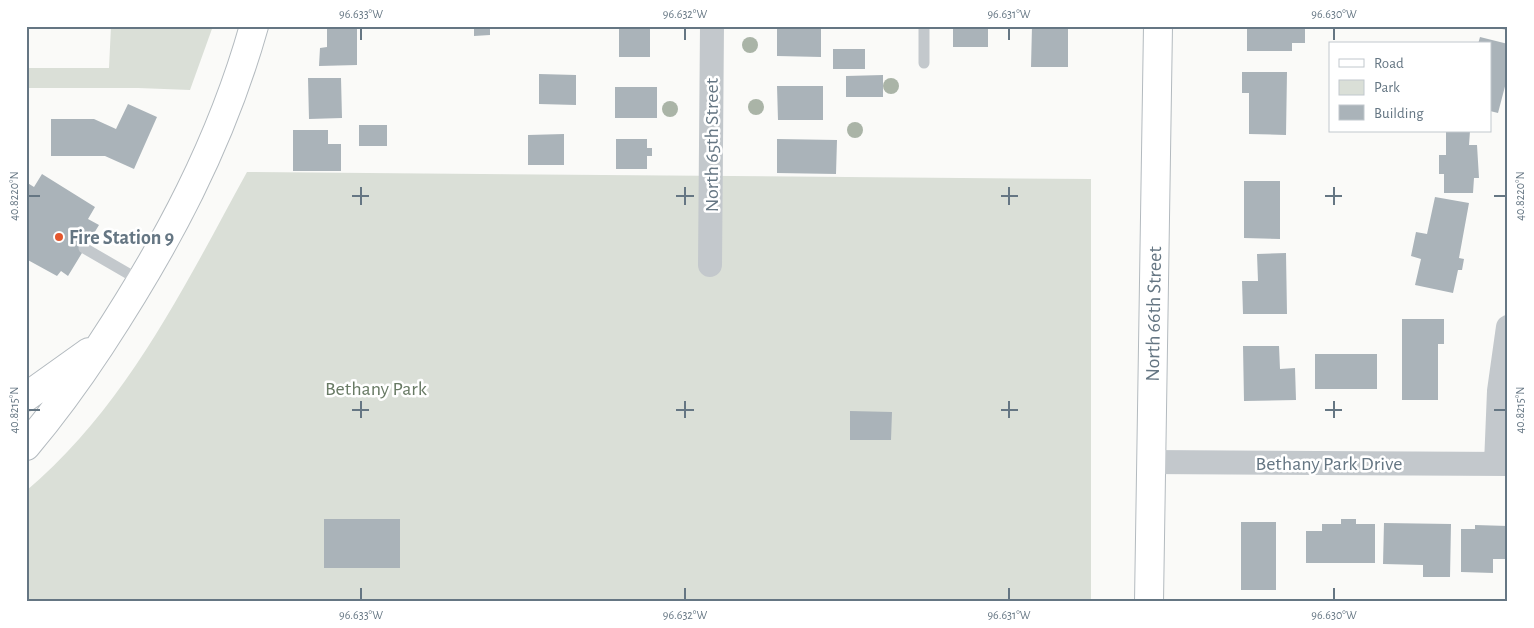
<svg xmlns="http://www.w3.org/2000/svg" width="1534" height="628" viewBox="0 0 1534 628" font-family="'Alegreya Sans',sans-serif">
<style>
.green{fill:#dadfd7}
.building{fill:#aab3b9}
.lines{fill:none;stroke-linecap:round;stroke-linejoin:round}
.secondary-casing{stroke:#b3babf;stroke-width:30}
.lane{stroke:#c3c8cc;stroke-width:11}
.street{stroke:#c3c8cc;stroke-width:24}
.secondary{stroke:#fff;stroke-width:28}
.tree{fill:#aab4a7}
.ticks{fill:none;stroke:#657683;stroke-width:2}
.poi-dot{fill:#e4572e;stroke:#fff;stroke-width:2}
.labels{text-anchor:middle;stroke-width:5;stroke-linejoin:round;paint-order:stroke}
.street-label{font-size:20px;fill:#657683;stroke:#fff}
.poi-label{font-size:20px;font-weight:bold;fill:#657683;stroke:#fff;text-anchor:start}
.park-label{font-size:20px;fill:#687a64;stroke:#fff}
.neatline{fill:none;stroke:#657683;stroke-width:2}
.ticks-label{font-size:12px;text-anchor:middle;fill:#657683}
</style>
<rect width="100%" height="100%" fill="#fafaf8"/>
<!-- green -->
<path class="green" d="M111,26H213L190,90L138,88H26V68H109Z
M247,172L1091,179V602H26V491C126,407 185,285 247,172Z"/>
<!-- building -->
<path class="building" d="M474,26H490V35L474,36Z
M619,26H650V57H619Z
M777,26H821V57L777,56Z
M953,26H988V47H953Z
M1032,26H1068V67H1031Z
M1247,26H1305V43H1292V51H1247Z
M1490,26H1508V30L1490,27Z
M327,29H357V65L319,66L320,48L327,47Z
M1480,37L1508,44V75L1498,113L1490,111V44H1478Z
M833,49H865V69H833Z
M1242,72H1287L1286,135L1249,134V93H1242Z
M539,74L576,75V105L539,104Z
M883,75V97H846V76Z
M308,78H341L342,118L309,119Z
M777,86H823V120H778Z
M615,87H657V118H615Z
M128,104L157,117L134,169L105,156H51V119H94L116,129Z
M359,125H387V146H359Z
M293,130H328V144H341V171H293Z
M1446,131H1470L1469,145H1477L1479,178H1474L1473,193H1444V174H1439V155H1446Z
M564,134V165H528V135Z
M616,139H647V148H652V156H647V169H616Z
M777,139L837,140L836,174L777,173Z
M42,174L95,207L88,219L99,225L68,276L61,271L57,276L26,259V182L34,187Z
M1244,181H1280V239L1244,238Z
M1435,197L1469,203L1459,258L1464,259L1462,270H1458L1453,293L1415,285L1421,259L1411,256L1416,232L1427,234Z
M1286,253L1287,314H1243L1242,281H1258L1257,254Z
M1402,319H1444V344H1438V400H1402Z
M1243,346H1279L1280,369L1295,368L1296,400L1244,401Z
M1315,354H1377V389H1315Z
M850,411L892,412L891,440H850Z
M324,519H400V568H324Z
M1341,519H1356V524H1375V563H1306V531H1322V524H1341Z
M1241,522H1276V590H1241Z
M1384,523L1451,524L1450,577H1423V565L1383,564Z
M1475,525L1508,526V559H1493V573L1461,572V529H1475Z"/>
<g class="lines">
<defs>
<path id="secondary" d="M26,397L89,352
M26,446C53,414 77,381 100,346C167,244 221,143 254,26
M1149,602L1158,26"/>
</defs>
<!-- secondary casing -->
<use href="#secondary" class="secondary-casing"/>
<!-- lane -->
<path class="lane" d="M924,63V26
M84,248L141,281"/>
<!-- street -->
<path class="street" d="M710,265L712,26
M1150,462L1508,464
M1496,464L1499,391L1508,327"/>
<!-- secondary -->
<use href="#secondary" class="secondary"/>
</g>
<!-- trees -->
<g class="tree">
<circle cx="750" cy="45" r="8"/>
<circle cx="891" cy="86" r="8"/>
<circle cx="756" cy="107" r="8"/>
<circle cx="670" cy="109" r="8"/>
<circle cx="855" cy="130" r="8"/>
</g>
<!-- ticks -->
<path class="ticks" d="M361,28V40M685,28V40M1009,28V40M1334,28V40M361,187V205M685,187V205M1009,187V205M1334,187V205M28,196H40M352,196H369M676,196H694M1001,196H1018M1325,196H1342M1494,196H1506M361,401V418M685,401V418M1009,401V418M1334,401V418M28,410H40M352,410H369M676,410H694M1001,410H1018M1325,410H1342M1494,410H1506M361,588V600M685,588V600M1009,588V600M1334,588V600"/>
<!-- markers -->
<circle class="poi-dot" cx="59" cy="237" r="5"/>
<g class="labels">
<!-- street labels -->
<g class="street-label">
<text transform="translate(711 145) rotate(-90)" y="7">North 65th Street</text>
<text transform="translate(1153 314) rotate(-89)" y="7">North 66th Street</text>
<text x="1329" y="470">Bethany Park Drive</text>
</g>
<!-- poi labels -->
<g class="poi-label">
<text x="69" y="244">Fire Station 9</text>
</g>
<!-- park labels -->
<g class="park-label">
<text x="376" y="395">Bethany Park</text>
</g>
</g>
<!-- border -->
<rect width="1534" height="628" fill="none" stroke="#ffffff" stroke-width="55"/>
<!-- legend -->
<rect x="1329" y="42" width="162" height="90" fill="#ffffff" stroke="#c1c8cd"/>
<rect x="1339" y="59" width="25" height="8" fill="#ffffff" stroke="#c1c8cd"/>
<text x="1374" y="68" font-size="15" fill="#657683">Road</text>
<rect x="1339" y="80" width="25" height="15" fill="#dadfd7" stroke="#c1c8cd"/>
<text x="1374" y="92" font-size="15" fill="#657683">Park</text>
<rect x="1339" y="105" width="25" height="15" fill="#aab3b9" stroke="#c1c8cd"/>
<text x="1374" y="118" font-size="15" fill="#657683">Building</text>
<rect x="28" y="28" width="1478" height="572" class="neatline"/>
<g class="ticks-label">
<text x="361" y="18">96.633°W</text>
<text x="685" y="18">96.632°W</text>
<text x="1009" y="18">96.631°W</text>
<text x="1334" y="18">96.630°W</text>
<text transform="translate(14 196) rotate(-90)" y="4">40.8220°N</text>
<text transform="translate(1520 196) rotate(-90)" y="4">40.8220°N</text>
<text transform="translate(14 410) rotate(-90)" y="4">40.8215°N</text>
<text transform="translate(1520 410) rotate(-90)" y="4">40.8215°N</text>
<text x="361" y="619">96.633°W</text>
<text x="685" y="619">96.632°W</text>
<text x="1009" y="619">96.631°W</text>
<text x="1334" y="619">96.630°W</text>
</g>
</svg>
